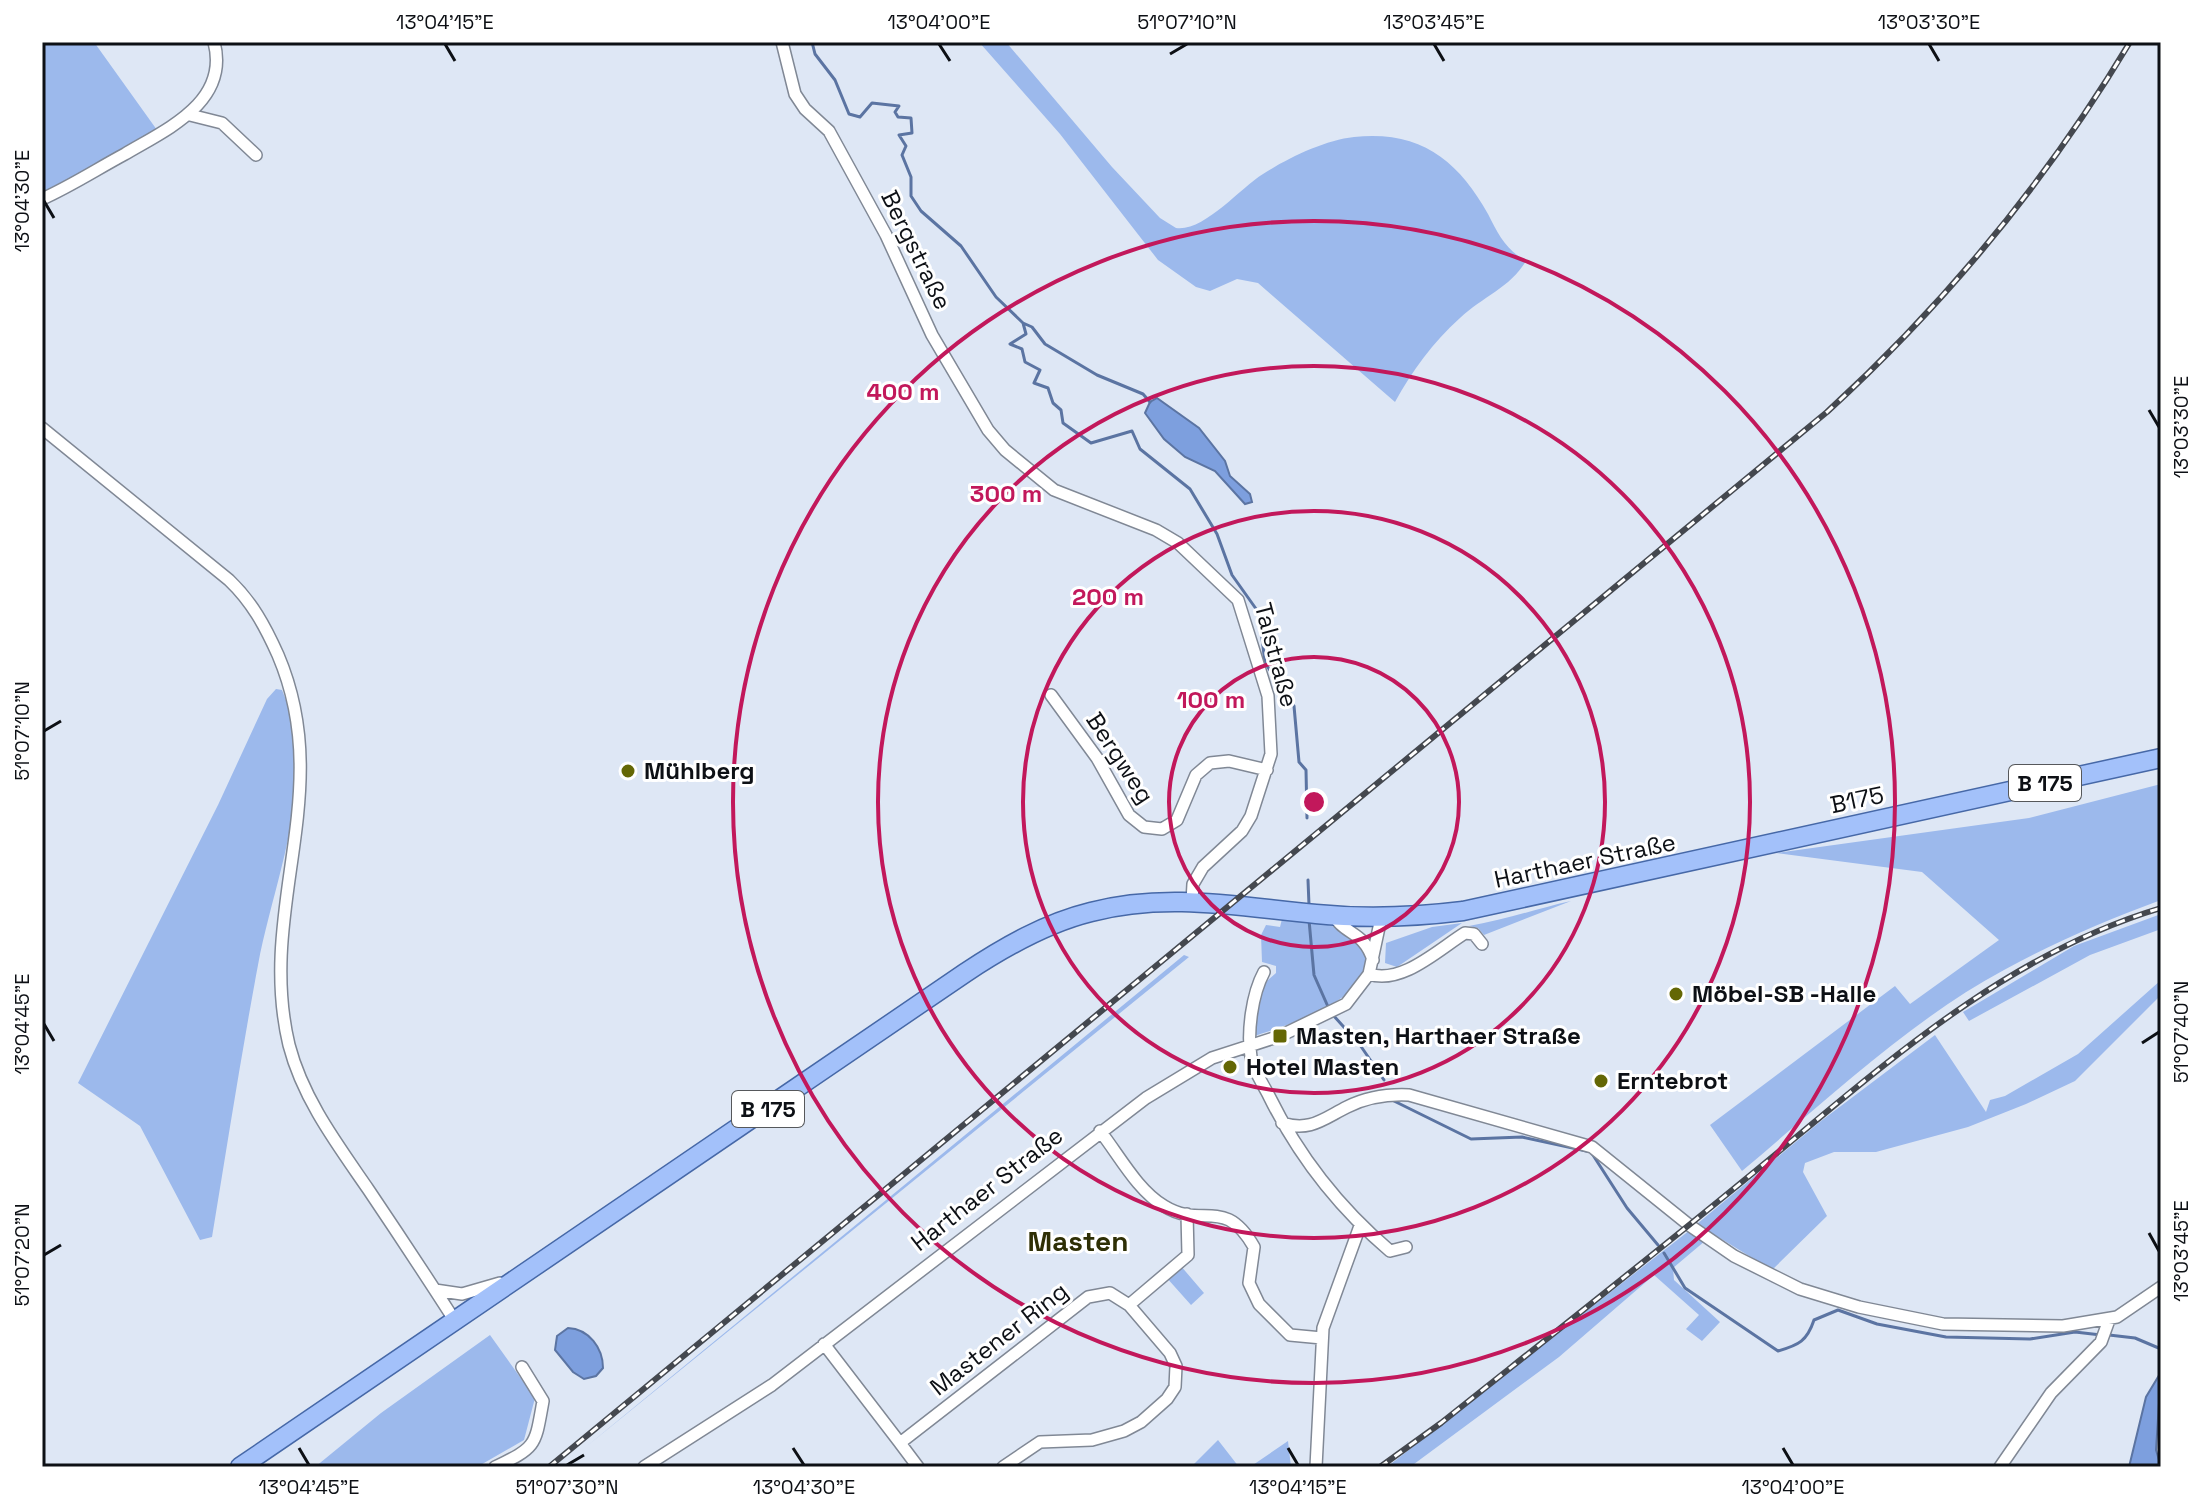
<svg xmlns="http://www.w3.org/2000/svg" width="2203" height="1509" viewBox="0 0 2203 1509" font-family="'Space Grotesk',sans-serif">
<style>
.green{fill:#9cb9ec}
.water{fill:#7d9fde;stroke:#5b74a2;stroke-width:2}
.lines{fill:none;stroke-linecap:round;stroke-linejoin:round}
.stream{stroke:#5b74a2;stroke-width:3}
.street-casing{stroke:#808895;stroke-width:14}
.primary-casing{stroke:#4668a7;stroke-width:21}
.street{stroke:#fff;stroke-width:11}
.primary{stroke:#a3c1fa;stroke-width:18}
.rail-casing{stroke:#44484f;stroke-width:6}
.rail{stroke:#fff;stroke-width:3;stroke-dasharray:9;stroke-linecap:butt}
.ticks{fill:none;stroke:#0d1015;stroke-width:3}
.ring{fill:none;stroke:#c2185b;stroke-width:4}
.poi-dot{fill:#646705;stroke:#fff;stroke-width:3}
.labels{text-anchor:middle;stroke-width:6;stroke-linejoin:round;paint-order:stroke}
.shield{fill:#fff;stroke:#56585b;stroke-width:2}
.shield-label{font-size:22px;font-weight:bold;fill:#0d1015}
.street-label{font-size:24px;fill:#0d1015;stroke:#fff}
.poi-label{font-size:24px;font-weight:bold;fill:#0d1015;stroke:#fff;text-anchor:start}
.quarter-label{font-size:28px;font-weight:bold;fill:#2e2f05;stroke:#fff}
.centre{fill:#c2185b;stroke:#fff;stroke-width:4}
.ring-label{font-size:24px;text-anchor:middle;font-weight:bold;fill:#c2185b;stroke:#fff;stroke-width:6;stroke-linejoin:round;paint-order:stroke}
.neatline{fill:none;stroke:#0d1015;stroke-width:3}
.ticks-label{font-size:20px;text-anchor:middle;fill:#0d1015}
</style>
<rect width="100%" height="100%" fill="#dee7f5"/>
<!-- green -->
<path class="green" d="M42,42H94L157,130L42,195Z
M979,42H1006L1112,167L1160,218L1176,228C1204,232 1240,188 1263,174C1288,158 1325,140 1354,137C1420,130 1458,160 1488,214C1498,234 1506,250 1526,261C1510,288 1482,297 1460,318C1433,342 1412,371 1395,402L1258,283L1237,279L1210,291L1196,287L1158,260L1060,134Z
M276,689L282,690C320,778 274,878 258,965C241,1056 227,1146 212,1237L200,1240L140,1126L78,1083L218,805L267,699Z
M2161,784V900C2107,920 2055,942 2004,970C1912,1019 1822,1104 1742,1171L1710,1125L1895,986L1910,1004L1999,940L1922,872L1776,853L2029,818Z
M1571,901L1484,935L1478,928L1469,926C1505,920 1535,909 1571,901Z
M2161,914V929L2090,955L1969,1021L1963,1012L2074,946Z
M1282,919C1302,922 1334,922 1350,934C1417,982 1285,1027 1254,1036L1260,987L1276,973V966L1262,962L1261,935L1266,925L1280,927Z
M1462,923L1397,967L1385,963L1386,943L1432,927Z
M1184,955L1189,957L587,1446Z
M2161,980V995L2075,1081L2026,1104L1968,1127L1876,1152H1834L1805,1163L1803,1172L1827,1216L1772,1270L1697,1224L1821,1121L1935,1035L1986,1112L1990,1100L2005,1096L2078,1054Z
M1690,1230L1705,1241L1673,1268L1674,1280L1720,1322L1702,1341L1686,1329L1699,1315L1654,1275L1559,1357L1410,1467H1387Z
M1180,1265L1204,1293L1191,1305L1166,1277Z
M490,1335L535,1398L524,1440L477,1467H315L381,1413Z
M1218,1440L1239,1467H1191Z
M1288,1441L1291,1467H1250Z"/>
<!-- water -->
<path class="water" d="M1157,398L1199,428L1225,461L1230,476L1250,494L1252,502L1245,504L1215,471L1185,457L1164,439L1145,413L1150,402Z
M568,1328C589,1329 603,1348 603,1368L596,1376L584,1379L573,1372L555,1350L557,1336Z
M2161,1372L2156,1450L2161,1467H2129L2146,1397Z"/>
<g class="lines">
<!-- stream -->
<path class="stream" d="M812,42L815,54L835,80L849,114L860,117L872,103L899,106L895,112L898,117L911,118L912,133L899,135L906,146L902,155L911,177V196L921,211L961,246L996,297L1023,323L1026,334L1010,344L1022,349L1025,362L1040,370L1034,383L1048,388L1053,403L1061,410L1063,423L1091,443L1132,431L1140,449L1190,489L1217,534L1232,575L1259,613L1265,663L1294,706L1299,762L1306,770L1307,818
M1023,323L1032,327L1045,344L1097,375L1143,394L1150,402
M1308,880L1309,905
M1309,920L1314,975L1329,1009
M1333,1015L1360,1045L1384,1080
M1394,1101L1471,1139L1522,1137L1591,1152L1627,1208L1658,1245
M1664,1253L1685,1288L1778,1351C1799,1345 1807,1341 1814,1320L1838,1310L1877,1324L1946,1337L2030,1339L2075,1332L2101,1335
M2109,1335L2135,1338L2161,1349"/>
<defs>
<path id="street" d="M782,42L795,94L805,109L829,131L886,235L932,335L988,430L1005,450L1054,490L1156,530L1178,543L1238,600L1268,696L1271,754L1251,816L1242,831L1203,867L1193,884L1192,901
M190,115L222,123L256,155
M42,199C71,186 97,169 125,154C167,129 230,102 214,42
M42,428L229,580C252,602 265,626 278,655C337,793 256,907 289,1045C303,1099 337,1144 368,1189C397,1232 426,1276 455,1321
M1051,695L1097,758L1129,815L1144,827L1162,829L1177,820L1196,775L1210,763L1229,761L1267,770
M1333,915C1346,936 1364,931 1373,960
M1264,972C1252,994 1247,1032 1251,1057C1253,1070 1263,1084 1269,1096C1299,1157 1338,1207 1390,1251L1406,1247
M1369,974C1402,985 1439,949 1465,933L1474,934L1482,944
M1282,1123C1310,1132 1323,1119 1347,1107C1367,1097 1387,1094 1409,1095L1592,1147L1689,1225L1734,1256L1800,1289L1859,1307L1943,1324L2063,1326L2117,1317L2161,1287
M1100,1131C1119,1155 1137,1190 1164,1206C1203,1230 1224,1195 1254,1247L1249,1283L1259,1304L1290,1335L1322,1338
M435,1290L462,1294L500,1283
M824,1344L900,1443L1088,1297L1110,1293L1129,1305L1188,1255L1187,1214
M900,1443L918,1467
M495,1467C537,1447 535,1446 543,1401L522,1367
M644,1467L772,1385L1146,1098L1212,1058L1280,1036L1346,1004L1369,974L1381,918
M1003,1467L1040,1442L1092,1440L1124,1431L1141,1422L1167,1399L1175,1387L1176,1366L1170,1353L1129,1305
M1316,1467L1323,1328L1360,1226
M2000,1467L2051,1393L2101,1342L2109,1320"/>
<path id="primary" d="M240,1467L965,973C1004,947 1046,923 1091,912C1167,892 1240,907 1316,914C1366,919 1414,917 1463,911L2161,758"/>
</defs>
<!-- street casing -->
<use href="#street" class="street-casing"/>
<!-- primary casing -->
<use href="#primary" class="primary-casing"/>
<!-- street -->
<use href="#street" class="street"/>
<!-- primary -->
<use href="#primary" class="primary"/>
<defs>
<path id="rail" d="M549,1467L1827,412C1945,304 2048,179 2130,42
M1380,1467L1441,1423C1544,1341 1647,1260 1748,1177C1875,1073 2000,956 2161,908"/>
</defs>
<!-- rail casing -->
<use href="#rail" class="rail-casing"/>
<!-- rail -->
<use href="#rail" class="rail"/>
</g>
<!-- ticks -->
<path class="ticks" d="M445,44L455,61M939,44L950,61M1434,44L1444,61M1929,44L1939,61M1170,54L1187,44M44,201L54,218M2149,410L2159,427M44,731L61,721M44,1024L54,1041M2142,1043L2159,1032M2149,1233L2159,1251M44,1255L61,1245M299,1448L309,1465M793,1448L804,1465M1288,1448L1298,1465M1783,1448L1793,1465M567,1465L584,1455"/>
<!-- distance rings -->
<g class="ring">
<circle cx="1314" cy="802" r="145"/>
<circle cx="1314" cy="802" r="291"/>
<circle cx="1314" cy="802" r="436"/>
<circle cx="1314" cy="802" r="581"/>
</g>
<!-- markers -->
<g class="poi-dot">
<circle cx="628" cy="771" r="8"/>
<circle cx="1676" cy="994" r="8"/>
<rect x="1272" y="1028" width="16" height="16" rx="4"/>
<circle cx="1230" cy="1067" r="8"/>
<circle cx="1601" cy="1081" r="8"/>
</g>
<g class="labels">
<!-- shield labels -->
<g class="shield">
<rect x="2009" y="765" width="72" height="36" rx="6"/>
<rect x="732" y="1091" width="72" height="36" rx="6"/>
</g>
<g class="shield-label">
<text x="2045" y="791">B 175</text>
<text x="768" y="1117">B 175</text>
</g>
<!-- street labels -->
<g class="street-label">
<text transform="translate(916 250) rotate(64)" y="8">Bergstraße</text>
<text transform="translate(1276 655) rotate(75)" y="8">Talstraße</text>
<text transform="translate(1120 758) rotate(57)" y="8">Bergweg</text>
<text transform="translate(1857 800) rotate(-12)" y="8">B175</text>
<text transform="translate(1585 861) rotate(-12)" y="8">Harthaer Straße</text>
<text transform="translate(987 1189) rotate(-38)" y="8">Harthaer Straße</text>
<text transform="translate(999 1339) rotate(-38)" y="8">Mastener Ring</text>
</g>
<!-- poi labels -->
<g class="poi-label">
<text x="644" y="779">Mühlberg</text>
<text x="1692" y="1002">Möbel-SB -Halle</text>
<text x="1296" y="1044">Masten, Harthaer Straße</text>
<text x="1246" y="1075">Hotel Masten</text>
<text x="1617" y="1089">Erntebrot</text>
</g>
<!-- quarter labels -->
<g class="quarter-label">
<text x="1078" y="1251">Masten</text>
</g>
</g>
<circle cx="1314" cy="802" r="12" class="centre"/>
<g class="ring-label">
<text x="903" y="400">400 m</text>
<text x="1006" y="502">300 m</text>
<text x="1108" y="605">200 m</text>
<text x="1211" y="708">100 m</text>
</g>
<!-- border -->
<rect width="2203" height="1509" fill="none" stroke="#ffffff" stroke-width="88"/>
<rect x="44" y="44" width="2115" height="1421" class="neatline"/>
<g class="ticks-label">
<text x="445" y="29">13°04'15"E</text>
<text x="939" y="29">13°04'00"E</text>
<text x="1187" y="29">51°07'10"N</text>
<text x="1434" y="29">13°03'45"E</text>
<text x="1929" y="29">13°03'30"E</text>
<text transform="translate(22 201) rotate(-90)" y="7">13°04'30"E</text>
<text transform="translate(2181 427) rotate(-90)" y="7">13°03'30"E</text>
<text transform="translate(22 731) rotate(-90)" y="7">51°07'10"N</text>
<text transform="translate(22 1024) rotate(-90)" y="7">13°04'45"E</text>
<text transform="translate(2181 1032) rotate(-90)" y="7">51°07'40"N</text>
<text transform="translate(2181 1251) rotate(-90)" y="7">13°03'45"E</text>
<text transform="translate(22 1255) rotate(-90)" y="7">51°07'20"N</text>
<text x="309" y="1494">13°04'45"E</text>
<text x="567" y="1494">51°07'30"N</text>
<text x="804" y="1494">13°04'30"E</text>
<text x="1298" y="1494">13°04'15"E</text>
<text x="1793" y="1494">13°04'00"E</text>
</g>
</svg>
